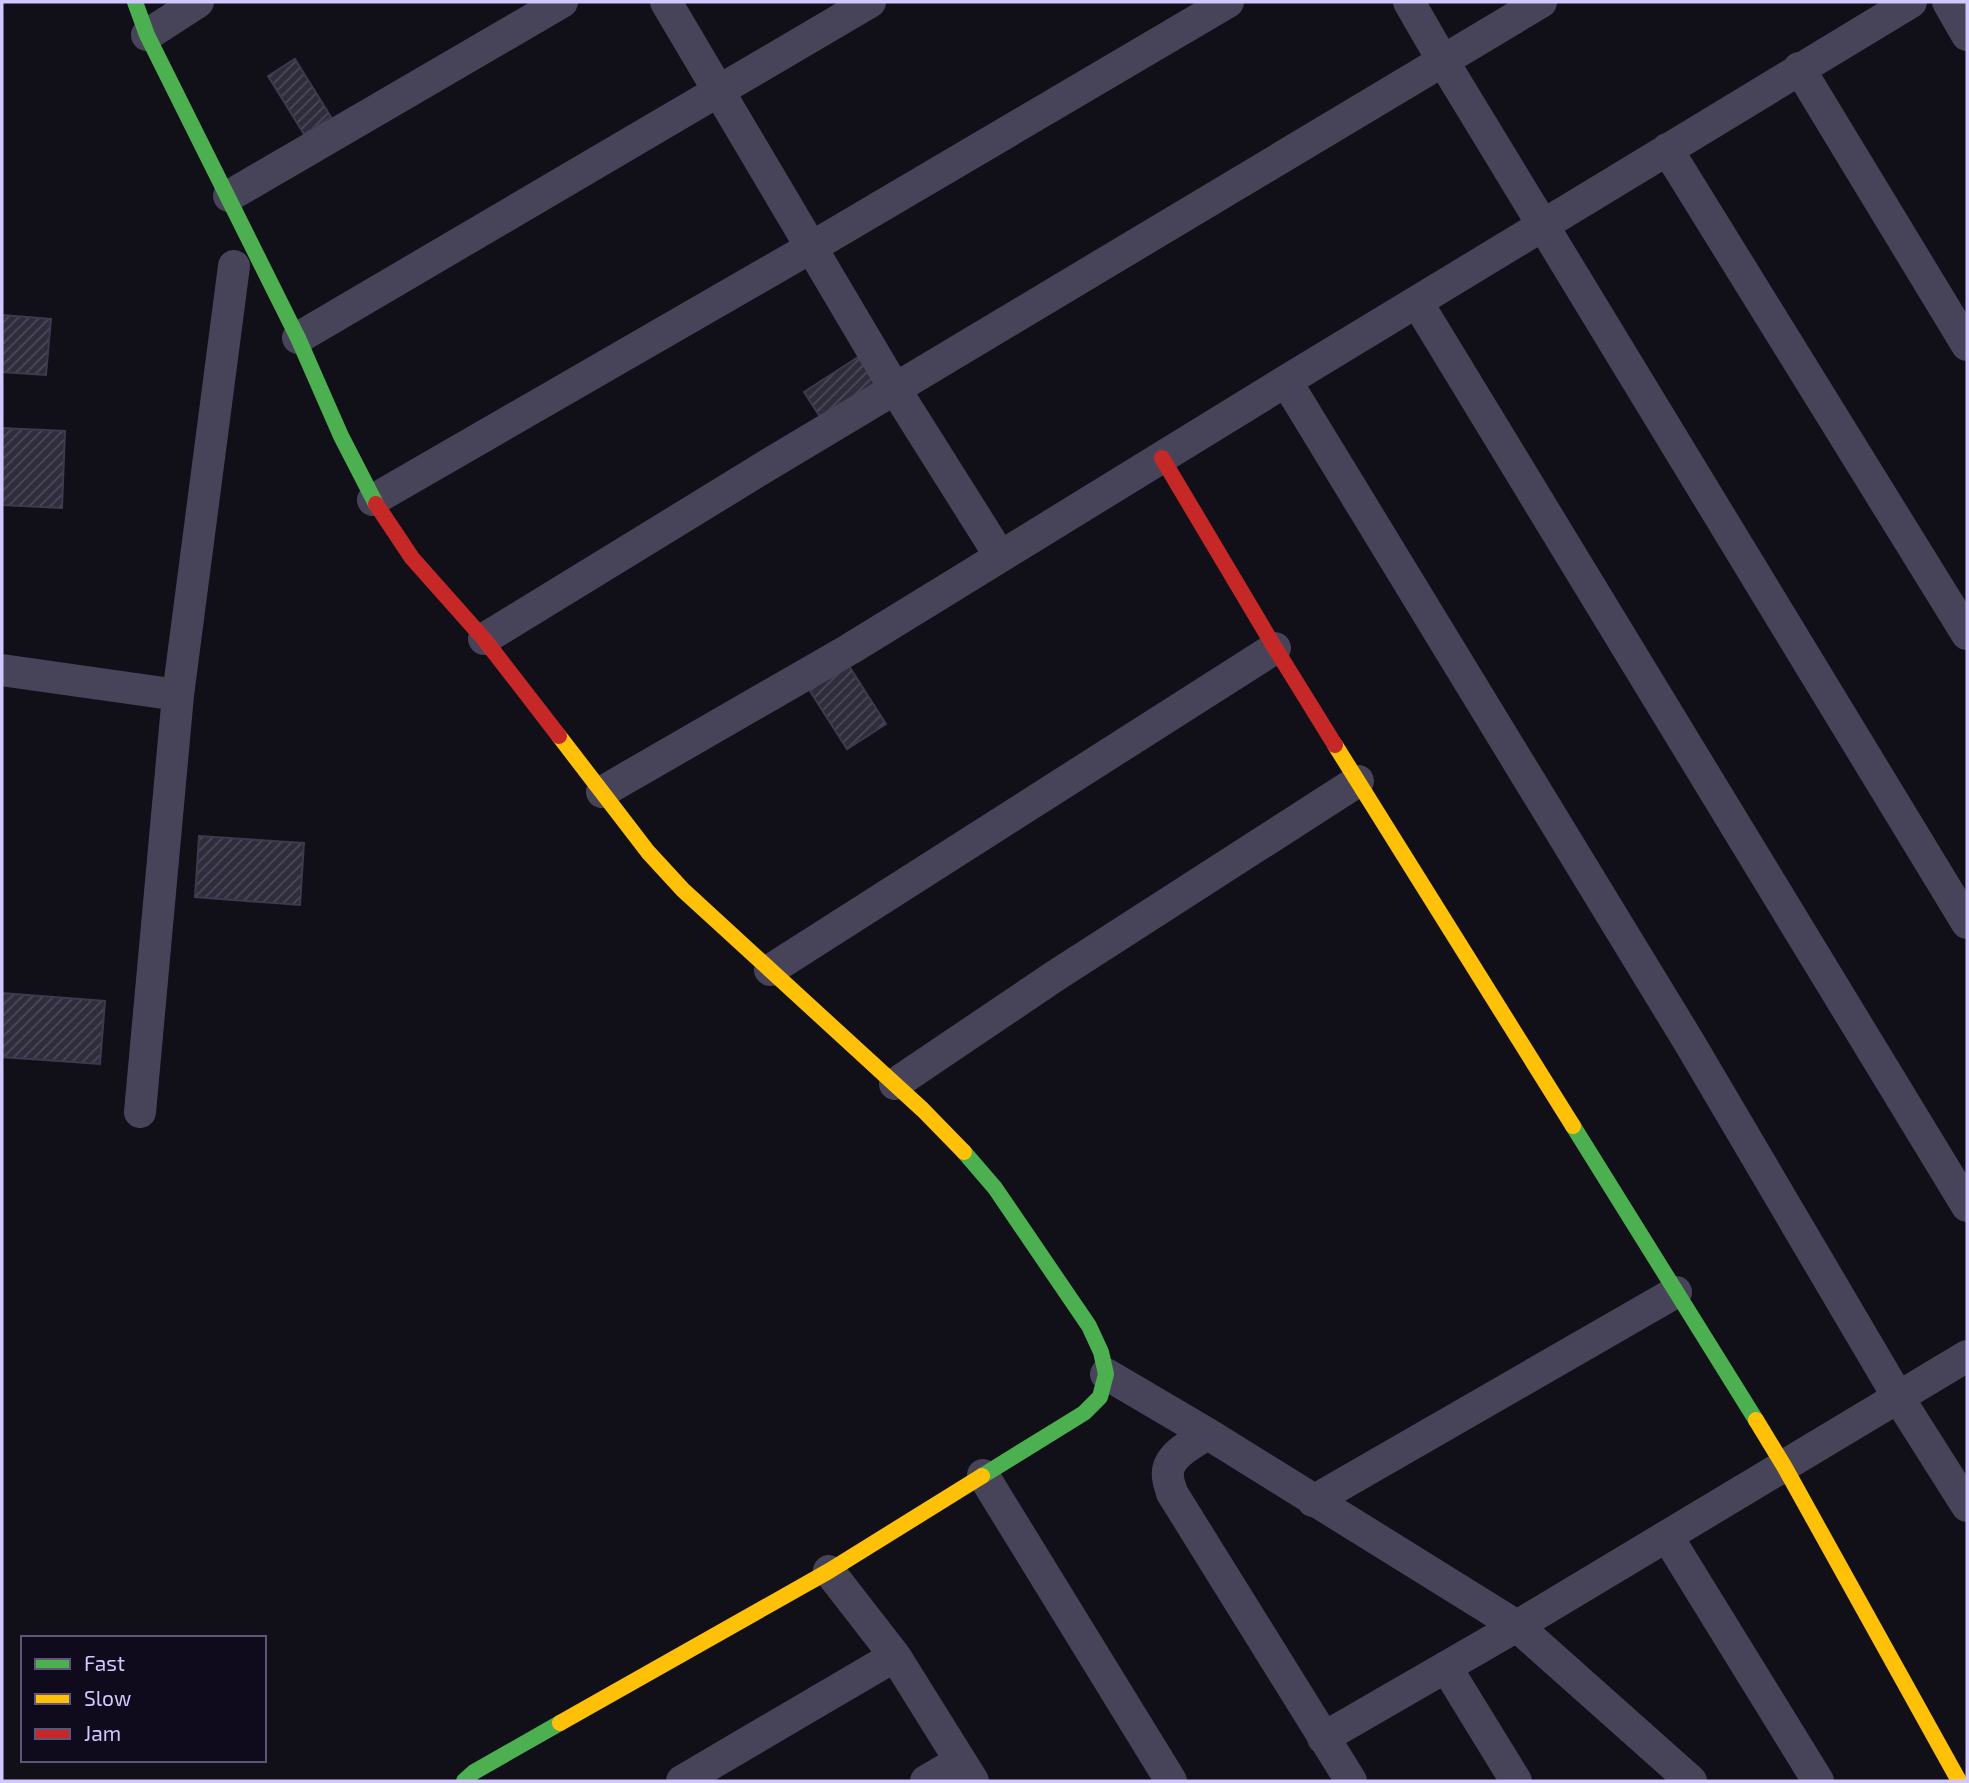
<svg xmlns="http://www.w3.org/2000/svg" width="1969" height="1783" viewBox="0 0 1969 1783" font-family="'Exo 2',sans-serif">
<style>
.building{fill:url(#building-hatch);stroke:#3e394d;stroke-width:2}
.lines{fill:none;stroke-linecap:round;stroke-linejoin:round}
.street{stroke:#474459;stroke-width:32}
.fast{stroke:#4caf50;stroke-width:16}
.slow{stroke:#ffc107;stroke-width:16}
.jam{stroke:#c62828;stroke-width:16}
</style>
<defs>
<pattern id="building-hatch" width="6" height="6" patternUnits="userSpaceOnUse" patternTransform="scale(1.75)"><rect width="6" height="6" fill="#2f2c3b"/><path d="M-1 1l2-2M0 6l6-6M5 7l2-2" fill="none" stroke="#4c4958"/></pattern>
</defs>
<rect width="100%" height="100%" fill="#110f18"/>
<!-- building -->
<path class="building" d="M295,59L331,117L304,134L268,76Z
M2,315L51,319L46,375L2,372Z
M863,354L885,388L826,426L804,392Z
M2,428L65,431L62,508L2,505Z
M842,655L886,724L847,749L803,680Z
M199,836L304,843L300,905L195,897Z
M2,993L105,1001L100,1064L2,1057Z"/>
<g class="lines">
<!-- street -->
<path class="street" d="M666,2L895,389L1000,556
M1409,2L1443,61L1967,923
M1948,2L1967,35
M147,35L198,2
M1799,68L1967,345
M1667,149L1967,634
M229,196L562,2
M1417,302L1967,1206
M298,338L870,2
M1286,381L1689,1042L1898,1397L1967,1506
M373,500L810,248L1228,2
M484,639L771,463L1541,2
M2,670L178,695
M602,792L850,649L1286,381L1911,2
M770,970L1275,648
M895,1084L1055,976L1358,781
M140,1112L178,695L234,266
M1106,1374L1208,1434L1517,1626L1691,1781
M1208,1434C1193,1443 1165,1456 1168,1477C1168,1482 1171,1488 1172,1493L1351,1781
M983,1475L1171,1781
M1313,1501L1676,1292
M1667,1536L1818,1781
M829,1571L895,1656L973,1781
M1446,1667L1516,1781
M1323,1738L1517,1626L1967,1356
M682,1781L895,1656
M926,1781L960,1761"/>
<!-- fast -->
<path class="fast" d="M135,2L147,35L298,338L341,436L376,504
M1573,1126L1756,1420
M964,1152L995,1188L1089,1326L1101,1352L1106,1374L1100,1397L1084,1413L982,1476
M464,1781L474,1772L560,1723"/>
<!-- slow -->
<path class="slow" d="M559,736L648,852L683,890L923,1110L964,1152
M1335,745L1573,1126
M1756,1420L1784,1466L1959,1781
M560,1723L829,1571L982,1476"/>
<!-- jam -->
<path class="jam" d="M1162,458L1275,648L1335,745
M376,504L412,558L484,639L559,736"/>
</g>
<!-- border -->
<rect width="1969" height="1783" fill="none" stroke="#d2c7fe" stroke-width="7"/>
<!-- legend -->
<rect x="21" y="1636" width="245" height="126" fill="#100b1c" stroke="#5e5676" stroke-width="2"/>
<rect x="35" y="1659" width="35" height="10" fill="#4caf50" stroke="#5e5676" stroke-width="2"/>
<text x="84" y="1671" font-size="21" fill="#d2c7fe">Fast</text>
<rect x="35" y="1694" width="35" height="10" fill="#ffc107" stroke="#5e5676" stroke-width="2"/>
<text x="84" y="1706" font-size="21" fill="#d2c7fe">Slow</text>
<rect x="35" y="1729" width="35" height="10" fill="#c62828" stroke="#5e5676" stroke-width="2"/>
<text x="84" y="1741" font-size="21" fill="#d2c7fe">Jam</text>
</svg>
